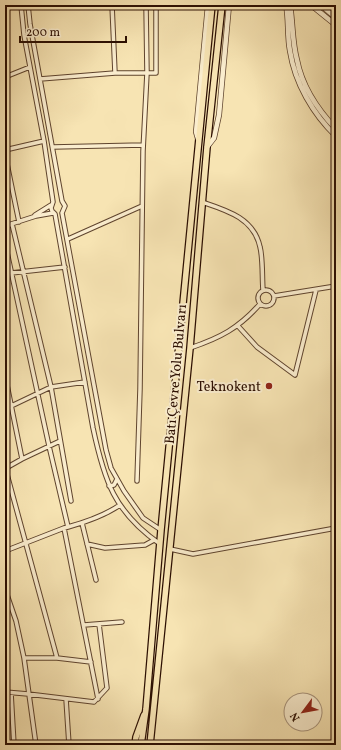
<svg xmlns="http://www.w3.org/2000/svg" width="341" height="750" viewBox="0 0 341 750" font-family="Vollkorn,serif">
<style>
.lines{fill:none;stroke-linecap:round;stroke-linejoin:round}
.minor-casing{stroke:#5f442e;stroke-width:5.5}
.tertiary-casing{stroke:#5f442e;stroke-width:6}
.primary-casing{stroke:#2c0f02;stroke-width:8}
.trunk-casing{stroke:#2c0f02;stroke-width:8}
.minor{stroke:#faedce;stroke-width:3.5}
.tertiary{stroke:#faedce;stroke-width:4.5}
.primary{stroke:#f7e4b3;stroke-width:5.5}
.trunk{stroke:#f7e4b3;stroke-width:5.5}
.poi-dot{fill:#8f2418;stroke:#faedce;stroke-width:1.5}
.labels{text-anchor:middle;stroke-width:4;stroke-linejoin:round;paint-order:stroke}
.street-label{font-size:14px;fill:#2c0f02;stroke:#faedce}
.poi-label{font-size:14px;fill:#2c0f02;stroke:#faedce;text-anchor:end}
</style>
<rect width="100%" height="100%" fill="#f7e4b3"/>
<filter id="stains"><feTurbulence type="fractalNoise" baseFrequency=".005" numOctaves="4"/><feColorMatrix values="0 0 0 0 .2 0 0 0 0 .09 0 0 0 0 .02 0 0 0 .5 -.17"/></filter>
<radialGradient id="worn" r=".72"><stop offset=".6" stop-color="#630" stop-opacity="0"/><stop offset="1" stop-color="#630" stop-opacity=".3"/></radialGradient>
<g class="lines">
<defs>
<path id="minor" d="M21,5L24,35L44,141L53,202L51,208L52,211L55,214L93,428C104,480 114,512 160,544
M28,5L30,24L62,201L65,206L62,213L106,450L111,468L124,491L143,518L161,530
M112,5L115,73
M5,77L30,67
M40,79L115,73H156V5
M53,147L143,145
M5,150L44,141
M5,154L19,222
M202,202C226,210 254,218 260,247C263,258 262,278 263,290
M35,215L51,205
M12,224L51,387L71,501
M5,226L36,216L53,213
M68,239L142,206
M5,243L49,446L68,527L64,528L98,699
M11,273L65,267
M258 298a8 8 0 1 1 16 0a8 8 0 1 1-16 0Z
M274,296L336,286
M238,326L257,347L295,375L316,290
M190,348C220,338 239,328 260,304
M5,375L22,459
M5,409L51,387L85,382
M5,467L57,658
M6,468L22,459L60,441
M137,481L140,389L143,151L147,73L146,5
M109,486L114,485L117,479
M82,523L96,580
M68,527C86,522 104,516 120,505
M87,544L105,548L145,545L154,540
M170,549L193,554L336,528
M5,551L64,528
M5,589L16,621L24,658L36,745
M84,625L122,622
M24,658H57L91,662
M5,692L28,694L94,702L107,688L99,624
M11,693L14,745
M66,699L69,745"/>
<path id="tertiary" d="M286,5C289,20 287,36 290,51C295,83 313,114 336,136
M290,5C293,23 292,42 297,60C302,86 318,110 336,129
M311,5L332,22
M321,5L335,17
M198,139L196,132L208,5
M207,147L214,138L219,115L229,5"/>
<path id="primary" d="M135,745L136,737L144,715"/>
<path id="trunk" d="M141,745L146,709L161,530L212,5
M150,745L190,348L207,147L222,5"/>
</defs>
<!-- minor casing -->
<use href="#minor" class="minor-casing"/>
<!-- tertiary casing -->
<use href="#tertiary" class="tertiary-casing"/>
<!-- primary casing -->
<use href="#primary" class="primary-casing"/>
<!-- trunk casing -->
<use href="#trunk" class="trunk-casing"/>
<!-- minor -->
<use href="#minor" class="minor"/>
<!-- tertiary -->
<use href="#tertiary" class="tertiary"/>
<!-- primary -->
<use href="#primary" class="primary"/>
<!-- trunk -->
<use href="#trunk" class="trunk"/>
</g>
<!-- markers -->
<circle class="poi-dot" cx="269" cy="386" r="4"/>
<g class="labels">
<!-- street labels -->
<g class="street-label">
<text transform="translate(175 374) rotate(-85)" y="5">Batı Çevre Yolu Bulvarı</text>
</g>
<!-- poi labels -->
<g class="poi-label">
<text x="261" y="391">Teknokent</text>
</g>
</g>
<!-- margin -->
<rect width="341" height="750" fill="none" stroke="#f7e4b3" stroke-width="20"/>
<rect x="6" y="6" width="329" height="738" fill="none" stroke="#2c0f02" stroke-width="2"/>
<rect x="10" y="10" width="321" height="730" fill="none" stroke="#2c0f02"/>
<!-- north arrow -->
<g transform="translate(303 712) rotate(238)"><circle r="19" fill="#faedce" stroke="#a8947c"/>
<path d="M0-3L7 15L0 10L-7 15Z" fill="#8f2418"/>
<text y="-6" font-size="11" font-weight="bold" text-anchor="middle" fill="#2c0f02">N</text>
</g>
<!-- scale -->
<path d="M20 36v6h106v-6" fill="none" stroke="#2c0f02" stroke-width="2"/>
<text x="26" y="36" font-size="12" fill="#2c0f02" stroke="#faedce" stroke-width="3" paint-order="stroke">200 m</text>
<rect width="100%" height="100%" filter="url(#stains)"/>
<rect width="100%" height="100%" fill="url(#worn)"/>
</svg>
